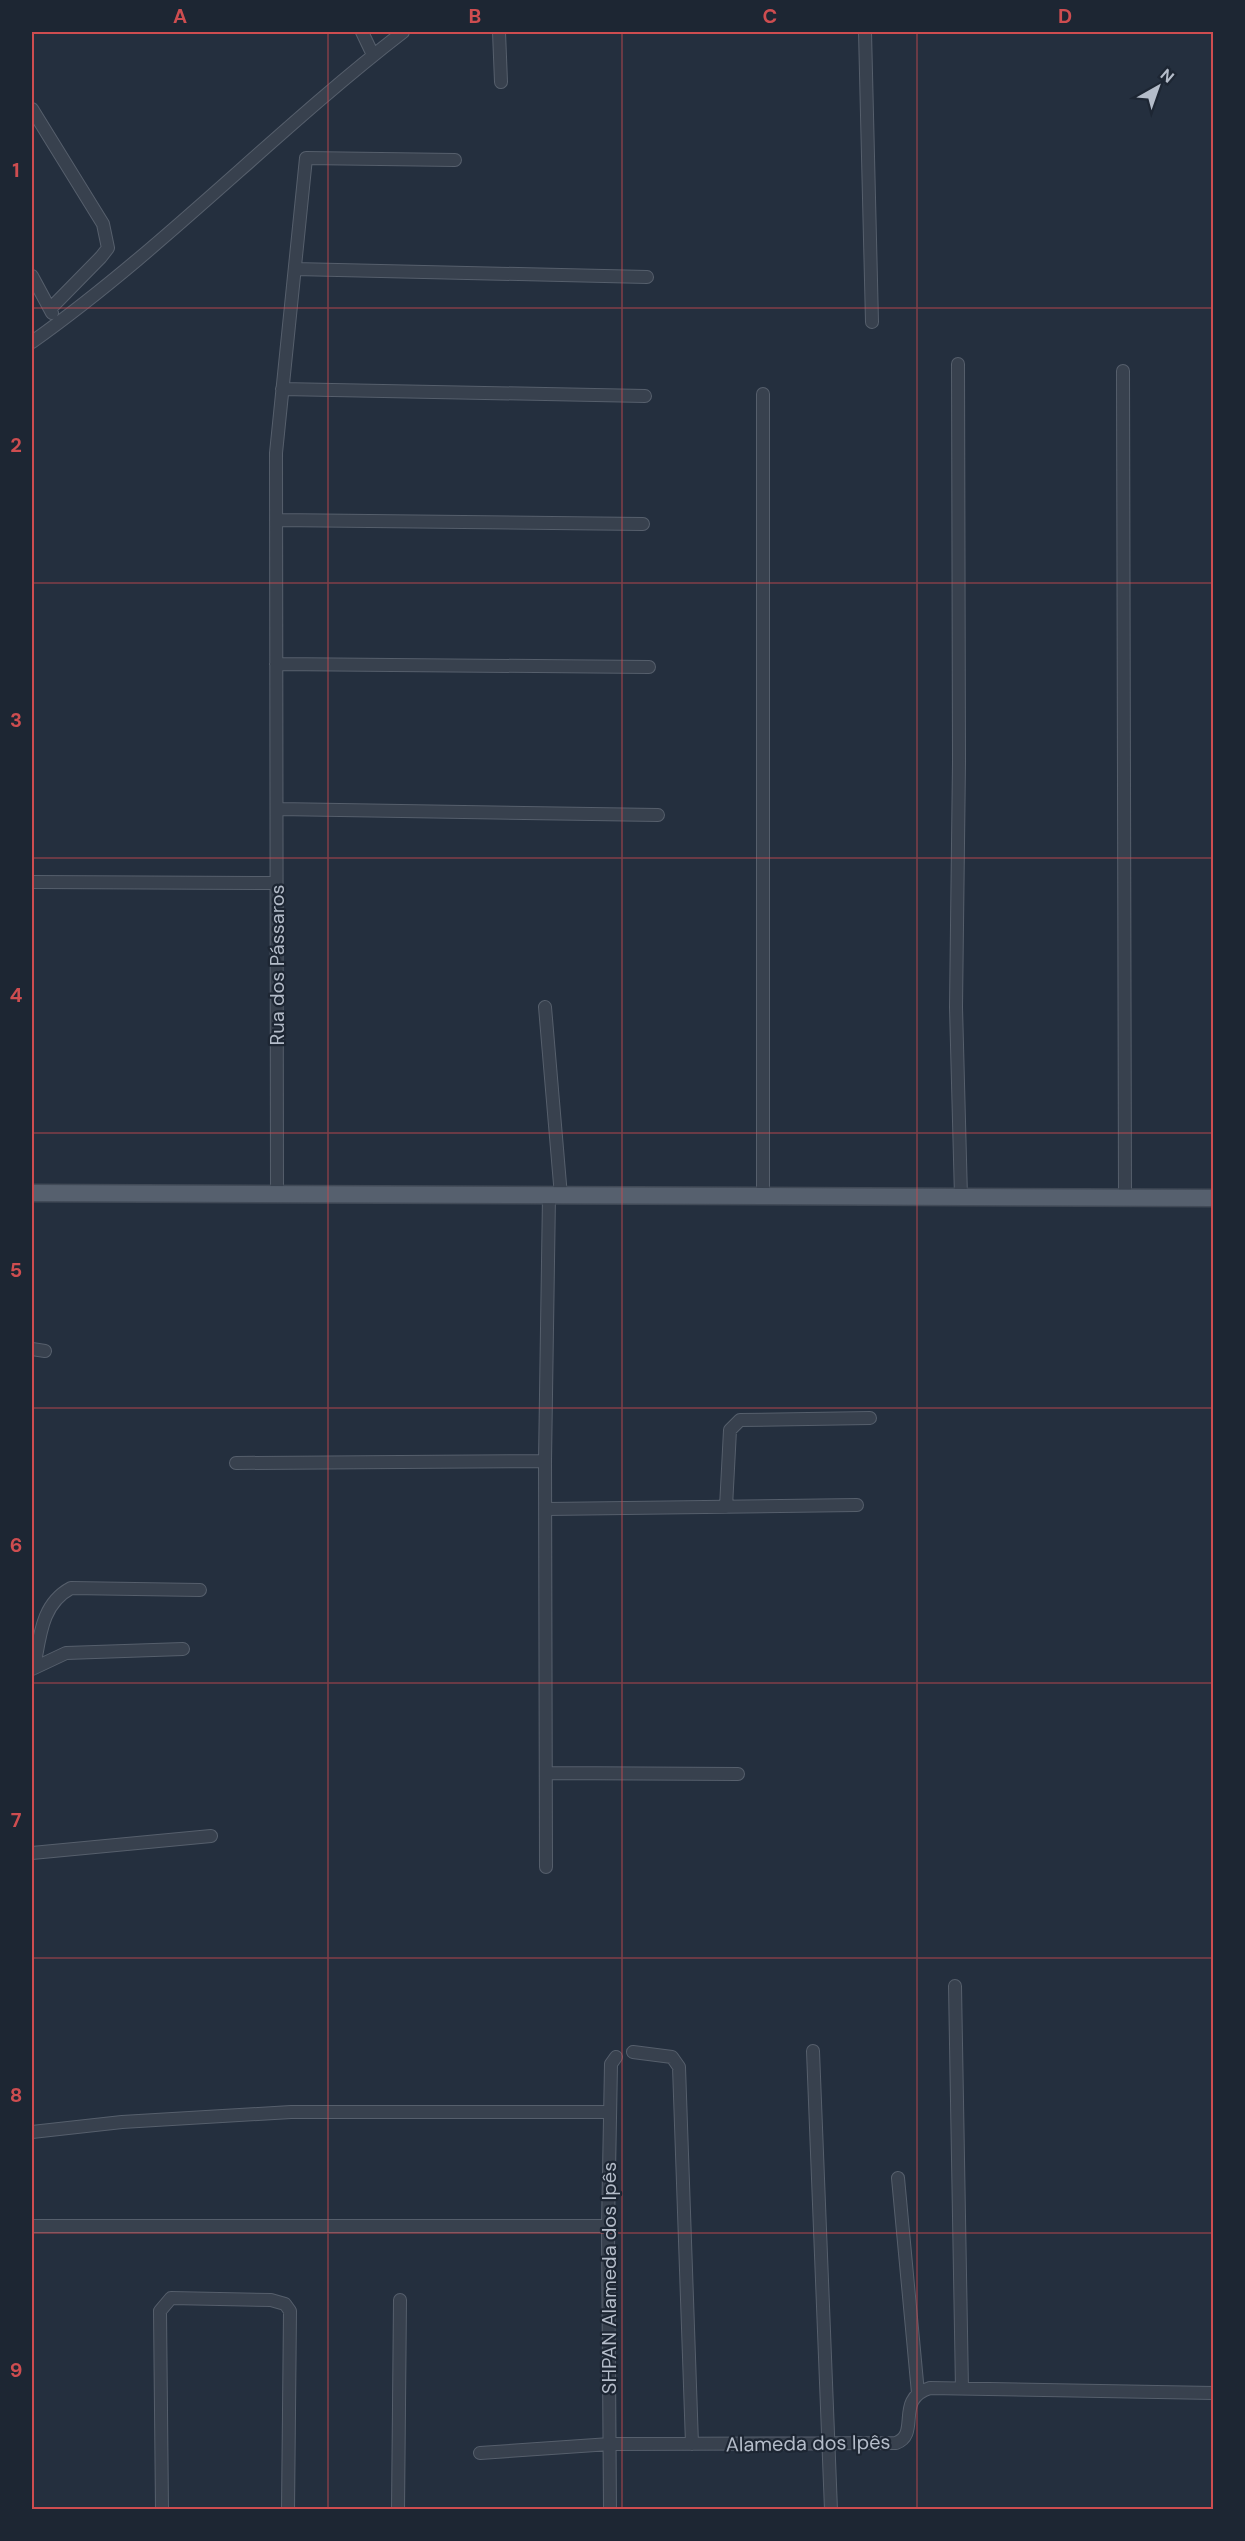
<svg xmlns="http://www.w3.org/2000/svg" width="1245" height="2541" viewBox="0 0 1245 2541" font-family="'DM Sans',sans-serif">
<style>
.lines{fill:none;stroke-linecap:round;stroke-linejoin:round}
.minor-casing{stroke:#565f6c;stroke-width:14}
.major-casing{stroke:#414a57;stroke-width:19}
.minor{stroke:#38414e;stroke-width:12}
.major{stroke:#56606e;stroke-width:16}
.grid{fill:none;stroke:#ce4d50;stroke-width:1.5;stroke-opacity:0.55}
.labels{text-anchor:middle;stroke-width:4.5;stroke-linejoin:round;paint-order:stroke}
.street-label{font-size:20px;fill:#b4bcc9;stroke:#1d2633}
.neatline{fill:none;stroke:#ce4d50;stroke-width:2}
.grid-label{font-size:20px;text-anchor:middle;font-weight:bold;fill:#ce4d50}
</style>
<rect width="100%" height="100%" fill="#242f3e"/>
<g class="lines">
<defs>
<path id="minor" d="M362,32L373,55
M499,32L501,82
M865,32L872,322
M32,109L103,224L108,248L101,257L50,309
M295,269L647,277
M32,276L52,313
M32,342C163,249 276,130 403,32
M958,364L959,762L956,1007L961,1197
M1123,371L1125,1198
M282,389L645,396
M276,520L643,524
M276,664L649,667
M278,809L658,815
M32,882L276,883
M545,1007L561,1196
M277,1194L276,453L306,158L455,160
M763,1196V394
M32,1349L45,1351
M236,1463L545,1461
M726,1507L730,1430L740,1420L870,1418
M547,1509L857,1505
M34,1668C40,1637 41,1604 71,1588L200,1590
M32,1669L66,1653L183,1649
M546,1773L738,1774
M32,1853L211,1836
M546,1867L545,1461L549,1196
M955,1986L962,2389
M813,2051L831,2510
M633,2052L672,2057L679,2067L692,2444
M32,2132L122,2122L291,2112H609
M898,2178L918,2393
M32,2226H608
M480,2453L610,2444L896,2443C921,2434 894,2399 930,2388L1214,2393
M162,2510L160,2311L171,2298L271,2300L285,2304L290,2311L288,2510
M398,2510L400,2300
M610,2510L608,2226L611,2064L616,2057"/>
<path id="major" d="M32,1193L1214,1198"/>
</defs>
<!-- minor casing -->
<use href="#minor" class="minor-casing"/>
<!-- major casing -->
<use href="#major" class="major-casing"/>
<!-- minor -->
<use href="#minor" class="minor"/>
<!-- major -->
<use href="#major" class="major"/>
</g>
<!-- grid -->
<path class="grid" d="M328,32V2510M622,32V2510M917,32V2510M32,308H1214M32,583H1214M32,858H1214M32,1133H1214M32,1408H1214M32,1683H1214M32,1958H1214M32,2233H1214"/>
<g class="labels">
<!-- street labels -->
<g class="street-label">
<text transform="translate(277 965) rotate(-90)" y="7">Rua dos Pássaros</text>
<text transform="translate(609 2278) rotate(-90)" y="7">SHPAN Alameda dos Ipês</text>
<text transform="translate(808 2443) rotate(-1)" y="7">Alameda dos Ipês</text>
</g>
</g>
<!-- border -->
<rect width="1245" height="2541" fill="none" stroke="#1d2633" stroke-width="66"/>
<!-- north arrow -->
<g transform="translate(1158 87) rotate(40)" stroke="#1d2633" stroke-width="4.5" paint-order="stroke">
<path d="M0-4.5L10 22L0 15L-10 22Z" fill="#b4bcc9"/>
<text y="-9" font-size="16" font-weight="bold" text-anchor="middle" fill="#b4bcc9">N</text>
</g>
<rect x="33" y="33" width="1179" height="2475" class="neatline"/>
<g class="grid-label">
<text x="180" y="23">A</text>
<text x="475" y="23">B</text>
<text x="770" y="23">C</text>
<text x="1065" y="23">D</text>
<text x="16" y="177">1</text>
<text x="16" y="452">2</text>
<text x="16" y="727">3</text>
<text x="16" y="1002">4</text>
<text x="16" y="1277">5</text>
<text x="16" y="1552">6</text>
<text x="16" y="1827">7</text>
<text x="16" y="2102">8</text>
<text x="16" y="2377">9</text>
</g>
</svg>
